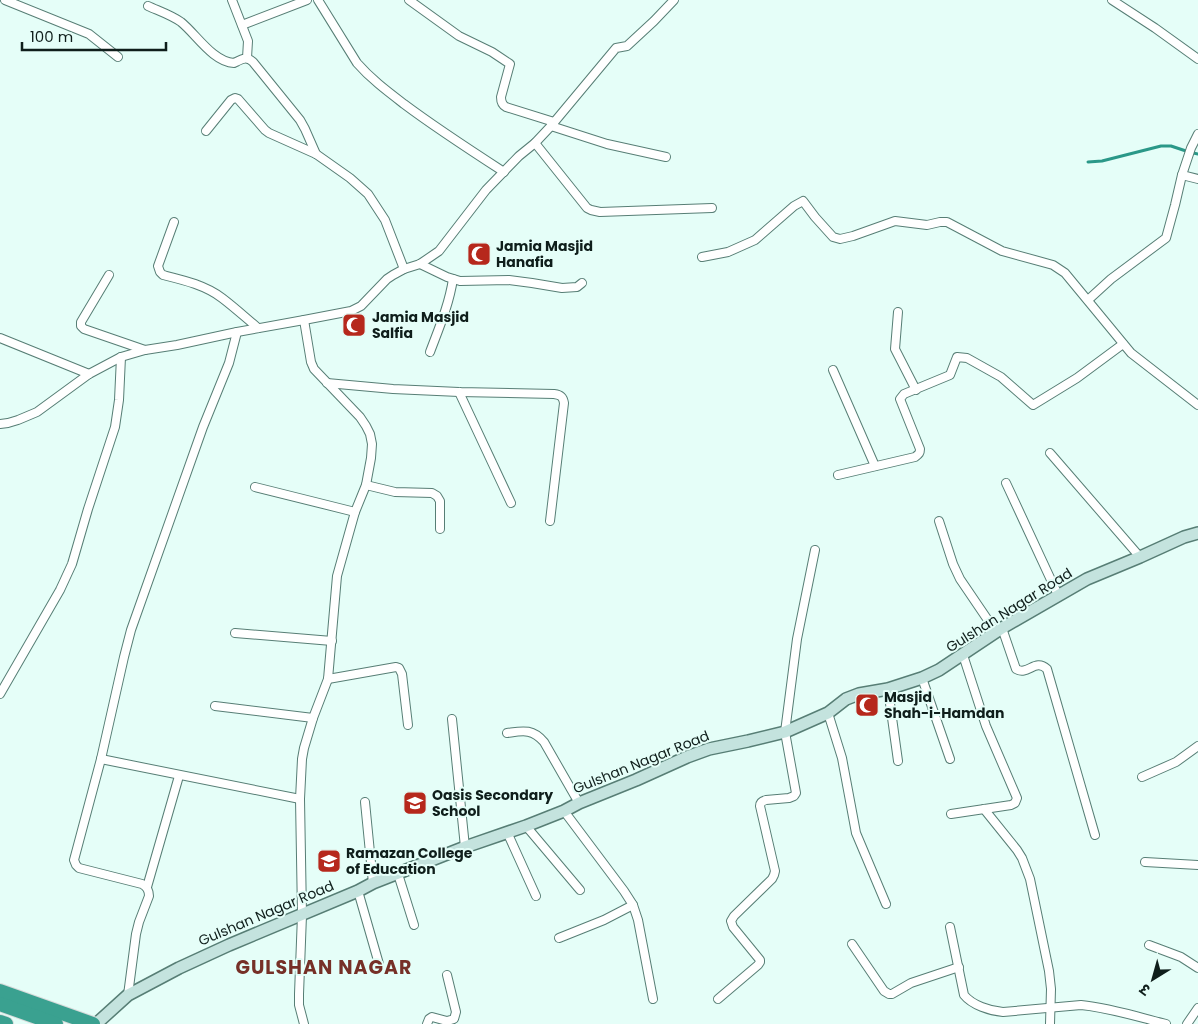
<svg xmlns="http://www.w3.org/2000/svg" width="1198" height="1024" viewBox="0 0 1198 1024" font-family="Poppins,'Noto Sans Devanagari',sans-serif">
<rect width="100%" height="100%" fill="#e5fef8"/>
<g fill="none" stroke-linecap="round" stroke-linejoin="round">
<polyline stroke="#2a9888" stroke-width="3" points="1088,162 1102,161 1161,146 1171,146 1189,152 1198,154"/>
<g stroke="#577e75" stroke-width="10">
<g id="street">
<polyline points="5,0 89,34 118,57"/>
<polyline points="232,0 248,41 247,58"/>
<path d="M318 0 357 63C371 79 387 91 404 104 436 128 470 150 504 172"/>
<path d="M409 0 459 36 492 52 510 64 501 97C501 102 502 105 506 107L554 122"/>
<polyline points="1112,0 1155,28 1198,59"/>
<path d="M148 6C159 11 171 15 181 22 196 34 213 62 234 63 242 59 246 56 253 62L300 120 305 129 316 154"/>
<polyline points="242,25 307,0"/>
<polyline points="551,126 607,144 666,157"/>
<polyline points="206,131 231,100 235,98 238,99 265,130 269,133 316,154 350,178 368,194 385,220 404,269"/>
<polyline points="535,143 587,208 591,210 600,212 712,208"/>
<polyline points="1182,175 1198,179"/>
<path d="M174 222 158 266 160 272 163 275C183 280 205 285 222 298 234 307 246 318 258 328"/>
<polyline points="702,257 728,252 755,240 794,206 803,201 815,217 833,237 840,239 853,236 895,221 927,225 940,222 947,222 1002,251 1053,265 1065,273 1131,353 1198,405"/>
<polyline points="420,264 447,277 460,281 509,280 532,283 562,288 577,287 582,283"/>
<polyline points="109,275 81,322 81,326 84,329 145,350"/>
<polyline points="1088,300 1111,279 1166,238 1175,205 1182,175 1191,148 1198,134"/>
<polyline points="898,312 895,349 916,390"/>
<polyline points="304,320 311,362 314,369 360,417 366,426 370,434 372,444 371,458 366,485 355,512 337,576 328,679 313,718 304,748 302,759 300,799 302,915 299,994 299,1005 304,1024"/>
<polyline points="0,338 89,374"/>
<path d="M430 352C439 328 449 305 453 279"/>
<polyline points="833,370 875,466"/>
<path d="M327 383 393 389 459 392 554 394C561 395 563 397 564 403L550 521"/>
<polyline points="459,392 511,503"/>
<polyline points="0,424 8,423 18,420 37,412 89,374 121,357 145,350 177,345 237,332 304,320 351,311 361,306 387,279 393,275 404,269 420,264 439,251 486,190 519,156 535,143 551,126 616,48 627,46 654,21 674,0"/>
<polyline points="1050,453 1140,557"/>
<path d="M838 475 915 457C919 454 920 453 920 449L900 399 904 394 950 375 957 357 967 358 1001 377 1033 405 1077 378 1123 344"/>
<polyline points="1006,483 1058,595"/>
<polyline points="366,485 395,492 432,493 437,496 440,501 440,529"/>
<polyline points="255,487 355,512"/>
<polyline points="939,521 953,564 960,579 996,632"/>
<path d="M1002 628 1016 669C1028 676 1035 658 1047 669L1095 835"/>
<polyline points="235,633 332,641"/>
<polyline points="922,678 950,759"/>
<polyline points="328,679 396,667 399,668 402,674 408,725"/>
<polyline points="888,689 898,761"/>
<polyline points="0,694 60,590 72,564 88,509 115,427 119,400 121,357"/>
<polyline points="215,706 313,718"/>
<polyline points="828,713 842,758 856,833 886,904"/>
<polyline points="452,719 465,847"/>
<path d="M507 733C522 731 532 728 544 742L579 803"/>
<polyline points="101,759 300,799"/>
<polyline points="1142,777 1176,762 1198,746"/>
<polyline points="365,802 373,883"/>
<polyline points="984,809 1017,850 1022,858 1030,879 1049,971 1051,989 1050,1024"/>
<polyline points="564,811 624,891 633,905 638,920 653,999"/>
<polyline points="951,814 1011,805 1015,803 1017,798 986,726 963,655"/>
<polyline points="526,826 580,890"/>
<polyline points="507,832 536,896"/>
<polyline points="1145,862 1198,865"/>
<polyline points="398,874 414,925"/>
<polyline points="147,887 179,776"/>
<polyline points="358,891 379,964"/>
<path d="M950 927 964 995C972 1005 990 1011 1003 1012L1081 1005C1111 1008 1138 1017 1166 1024"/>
<polyline points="559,938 604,920 633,905"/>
<polyline points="852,944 884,991 889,994 892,994 911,983 959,967"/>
<polyline points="1149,945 1181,957 1198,968"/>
<path d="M128 995 136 934 139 922 149 896C149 890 147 887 142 884L79 868 76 865 74 860 101 759 124 657 131 630 203 427 229 363 237 332"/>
<path d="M718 999 758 965 760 962V960L733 927 731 921 734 916 772 879 774 875 775 871 760 806C760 803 762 801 766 800L789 798 794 796 796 793 785 732 797 639 815 550"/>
<polyline points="427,1024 429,1019 432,1017 447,1021 454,1019 456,1012 447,975"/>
<polyline points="1187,1024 1198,1008"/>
</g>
</g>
<g stroke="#577e75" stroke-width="14">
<polyline id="secondary" points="96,1024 128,995 179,968 229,945 358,891 373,883 465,847 526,826 564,811 579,803 636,780 687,757 709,749 748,741 785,732 828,713 846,699 859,694 888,689 922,678 939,670 1002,628 1087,579 1140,557 1184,537 1198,533"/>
</g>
<g stroke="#d9dbdb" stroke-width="16">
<g id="highway">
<polyline points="0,991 93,1024"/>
<polyline points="0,1004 56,1024"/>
<polyline points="0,1022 6,1024"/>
</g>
</g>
<use href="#street" stroke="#fff" stroke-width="8"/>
<use href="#secondary" stroke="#c4e3de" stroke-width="11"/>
<use href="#highway" stroke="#3aa190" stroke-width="14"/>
</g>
<defs>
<g id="mosque-square" transform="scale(1.25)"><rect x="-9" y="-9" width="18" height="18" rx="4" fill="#b6281c" stroke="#e5fef8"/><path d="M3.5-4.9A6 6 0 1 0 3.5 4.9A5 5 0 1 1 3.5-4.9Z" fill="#fff"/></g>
<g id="school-square" transform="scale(1.25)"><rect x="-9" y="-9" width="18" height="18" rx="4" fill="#b6281c" stroke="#e5fef8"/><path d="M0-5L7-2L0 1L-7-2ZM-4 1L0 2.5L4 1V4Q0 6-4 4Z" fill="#fff"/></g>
<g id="university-square" transform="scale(1.25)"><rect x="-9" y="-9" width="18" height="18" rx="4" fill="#b6281c" stroke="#e5fef8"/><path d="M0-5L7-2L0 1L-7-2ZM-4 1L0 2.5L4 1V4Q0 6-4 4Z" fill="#fff"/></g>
</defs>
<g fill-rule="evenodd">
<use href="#mosque-square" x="479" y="254"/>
<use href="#mosque-square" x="354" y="325"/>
<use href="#mosque-square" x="867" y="705"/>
<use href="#school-square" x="415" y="803"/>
<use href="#university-square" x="329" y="861"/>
</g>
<g text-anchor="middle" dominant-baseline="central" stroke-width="4" stroke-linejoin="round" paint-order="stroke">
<g font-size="14" font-weight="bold" fill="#0f1e1b" stroke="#e5fef8" text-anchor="start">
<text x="496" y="246">Jamia Masjid<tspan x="496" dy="16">Hanafia</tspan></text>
<text x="372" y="317">Jamia Masjid<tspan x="372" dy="16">Salfia</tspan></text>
<text x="884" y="697">Masjid<tspan x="884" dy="16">Shah-i-Hamdan</tspan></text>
<text x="432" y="795">Oasis Secondary<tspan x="432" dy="16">School</tspan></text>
<text x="346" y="853">Ramazan College<tspan x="346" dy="16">of Education</tspan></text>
</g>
<g font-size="14" fill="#0f1e1b" stroke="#e5fef8">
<text transform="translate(1009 610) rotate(-32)">Gulshan Nagar Road</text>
<text transform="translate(641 762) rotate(-22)">Gulshan Nagar Road</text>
<text transform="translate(266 913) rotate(-23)">Gulshan Nagar Road</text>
</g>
<g font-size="19" font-weight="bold" letter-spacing="1" fill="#763027" stroke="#e5fef8">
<text x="324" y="967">GULSHAN NAGAR</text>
</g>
</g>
<g transform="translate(1153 979) rotate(217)" stroke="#e5fef8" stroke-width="4" paint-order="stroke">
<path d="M0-4L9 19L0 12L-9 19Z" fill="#0f1e1b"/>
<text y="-8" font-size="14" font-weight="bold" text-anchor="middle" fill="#0f1e1b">उ</text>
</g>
<path d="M22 42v8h144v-8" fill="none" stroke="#0f1e1b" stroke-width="2.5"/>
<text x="30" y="42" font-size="15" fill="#0f1e1b" stroke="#e5fef8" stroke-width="4" paint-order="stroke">100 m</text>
</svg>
